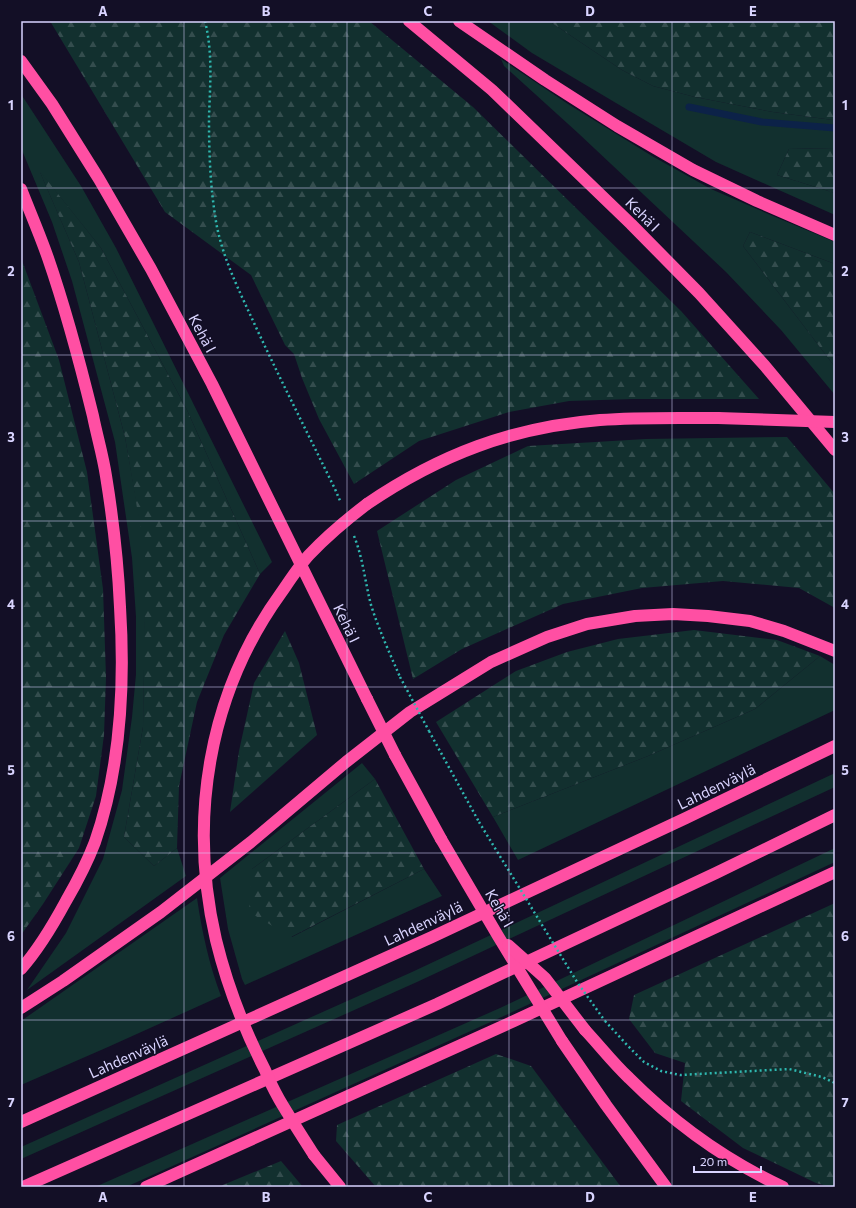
<svg xmlns="http://www.w3.org/2000/svg" width="856" height="1208" viewBox="0 0 856 1208" font-family="Commissioner,sans-serif">
<defs>
<pattern id="forest-firs" width="22" height="20" patternUnits="userSpaceOnUse"><rect width="22" height="20" fill="#12302f"/><path d="M5 1l3.5 6h-7zM16 11l3.5 6h-7z" fill="#344d4e"/></pattern>
</defs>
<rect width="100%" height="100%" fill="#130f26"/>
<g fill="#12302f">
<polygon points="488,21 549,21 622,70 653,86 695,97 773,112 833,120 835,119 835,148 789,149 777,175 835,193 835,215 716,162 616,103 532,53"/>
<polygon points="501,59 568,104 652,156 711,189 773,216 835,242 835,264 750,232 743,246 835,367 835,395 781,330 726,272 578,133 504,66"/>
<polygon points="21,94 81,186 116,248 272,562 260,574 187,410 101,248 40,172 79,262 125,437 146,555 143,727 124,837 154,866 177,848 186,876 27,990 66,933 103,859 122,790 132,717 136,674 136,617 132,558 115,442 72,281 52,222 21,148"/>
<polygon points="820,656 835,665 835,710 518,860 493,817 648,756 755,709"/>
<polygon points="362,763 375,779 252,869 292,937 424,869 442,896 245,985 242,979 228,929 220,878"/>
<polygon points="835,773 835,787 417,982 21,1159 21,1147 412,972"/>
<polygon points="835,848 835,862 506,1015 126,1187 95,1187 500,1008"/>
<path d="M197 898C202 932 209 964 221 996L108 1047 21 1085V1021Z"/>
</g>
<g fill="url(#forest-firs)">
<polygon points="50,21 369,21 473,107 681,311 759,399 633,399 569,401 509,412 419,441 354,484 319,419 302,378 294,354 285,345 251,275 165,212"/>
<polygon points="549,21 835,21 835,119 833,120 773,112 695,97 653,86 622,70"/>
<polygon points="835,148 835,193 777,175 789,149"/>
<polygon points="39,170 101,248 187,410 260,574 224,635 197,702 179,786 177,848 154,866 124,837 143,727 145,555 125,437 79,262"/>
<polygon points="750,232 835,264 835,367 743,246"/>
<polygon points="21,258 59,360 87,472 103,589 106,677 104,735 96,796 79,848 43,904 21,935"/>
<polygon points="787,437 835,494 835,608 799,588 723,581 642,588 563,604 462,649 413,679 377,531 456,480 528,446 646,439"/>
<polygon points="694,630 777,640 820,656 755,709 648,756 493,817 436,722 516,671 567,652 618,639"/>
<polygon points="285,631 299,663 317,735 230,812 239,751 254,683"/>
<polygon points="375,779 424,869 291,937 249,912 252,869"/>
<polygon points="835,903 835,1187 831,1187 816,1183 743,1148 681,1101 685,1063 655,1053 629,1019 634,995"/>
<polygon points="496,1054 531,1066 621,1187 376,1187 336,1141 337,1125"/>
<polygon points="281,1161 303,1187 218,1187"/>
</g>
<g fill="none" stroke-linecap="round" stroke-linejoin="round">
<polyline stroke="#0c2248" stroke-width="7" points="689,107 762,122 835,128"/>
<g stroke="#2fb8b0" stroke-width="2.5" stroke-dasharray="2 3" stroke-linecap="butt">
<path d="M205 21C213 54 210 84 209 118 209 150 210 183 215 215 220 253 238 288 254 323 280 379 308 434 335 489L341 503"/>
<path d="M354 536C363 558 365 582 371 605 379 630 390 654 400 677"/>
<polyline points="429,731 479,822"/>
<polyline points="605,1021 628,1046 644,1062 661,1071 680,1075 789,1069 822,1077 835,1083"/>
</g>
<g stroke="#ff4fa3" stroke-width="12">
<polyline points="409,21 492,90 631,224 699,293 765,366 835,450"/>
<polyline points="459,21 545,80 617,126 693,170 757,201 835,235"/>
<polyline points="21,61 52,104 99,179 151,269 212,384 367,699"/>
<path d="M21 189C30 212 40 235 48 258 66 310 80 363 93 416 97 436 103 456 106 476 113 519 118 563 120 607 125 685 121 767 95 842 87 863 77 882 66 901 53 925 39 949 21 969"/>
<path d="M367 504C439 455 512 427 600 420 639 417 678 418 718 418"/>
<polyline points="395,755 441,839"/>
<polyline points="21,1008 63,981 161,912 251,842 346,762 410,712 491,662 547,637 587,624 635,616 673,614 708,616 750,621 784,631 835,651"/>
<path d="M585 1030C600 1046 613 1063 629 1078 674 1123 725 1160 783 1187"/>
<polyline points="562,1041 606,1105 666,1187"/>
<polyline points="21,1122 432,937 686,818 835,746"/>
<polyline points="314,1155 340,1187"/>
<polyline points="23,1187 437,1004 716,873 835,815"/>
<polyline points="146,1187 514,1021 835,872"/>
</g>
<g stroke="#2fb8b0" stroke-width="2.5" stroke-dasharray="2 3" stroke-linecap="butt">
<polyline points="400,677 429,731"/>
<polyline points="479,822 577,982 605,1021"/>
</g>
<g stroke="#ff4fa3" stroke-width="12">
<polyline points="718,418 835,422"/>
<polyline points="367,699 395,755"/>
<polyline points="441,839 498,936 562,1041"/>
<polyline points="508,945 545,978 585,1030"/>
<path d="M314 1155C302 1136 290 1118 279 1099 274 1090 269 1080 265 1070 244 1029 227 985 216 940 188 820 208 694 281 593 290 580 299 566 309 555 327 536 346 520 367 504"/>
</g>
</g>
<path fill="none" stroke="#d9d4ff" stroke-width="1" stroke-opacity="0.55" d="M184 21V1187M347 21V1187M509 21V1187M672 21V1187M21 188H835M21 355H835M21 521H835M21 687H835M21 853H835M21 1020H835"/>
<g text-anchor="middle" dominant-baseline="central" stroke-width="3" stroke-linejoin="round" paint-order="stroke">
<g font-size="15" fill="#d9d4ff" stroke="#130f26">
<text transform="translate(643 214) rotate(45)">Kehä I</text>
<text transform="translate(203 333) rotate(62)">Kehä I</text>
<text transform="translate(347 623) rotate(64)">Kehä I</text>
<text transform="translate(716 786) rotate(-26)">Lahdenväylä</text>
<text transform="translate(500 908) rotate(60)">Kehä I</text>
<text transform="translate(423 923) rotate(-25)">Lahdenväylä</text>
<text transform="translate(128 1056) rotate(-24)">Lahdenväylä</text>
</g>
</g>
<rect width="856" height="1208" fill="none" stroke="#130f26" stroke-width="44"/>
<path d="M694 1166v6h67v-6" fill="none" stroke="#d9d4ff" stroke-width="2"/>
<text x="700" y="1166" font-size="12" fill="#d9d4ff" stroke="#130f26" stroke-width="3" paint-order="stroke">20 m</text>
<rect x="22" y="22" width="812" height="1164" fill="none" stroke="#d9d4ff" stroke-width="1.5"/>
<g font-size="13" text-anchor="middle" font-weight="bold" fill="#d9d4ff">
<text x="103" y="16">A</text>
<text x="266" y="16">B</text>
<text x="428" y="16">C</text>
<text x="590" y="16">D</text>
<text x="753" y="16">E</text>
<text x="11" y="110">1</text>
<text x="845" y="110">1</text>
<text x="11" y="276">2</text>
<text x="845" y="276">2</text>
<text x="11" y="442">3</text>
<text x="845" y="442">3</text>
<text x="11" y="609">4</text>
<text x="845" y="609">4</text>
<text x="11" y="775">5</text>
<text x="845" y="775">5</text>
<text x="11" y="941">6</text>
<text x="845" y="941">6</text>
<text x="11" y="1107">7</text>
<text x="845" y="1107">7</text>
<text x="103" y="1202">A</text>
<text x="266" y="1202">B</text>
<text x="428" y="1202">C</text>
<text x="590" y="1202">D</text>
<text x="753" y="1202">E</text>
</g>
</svg>
